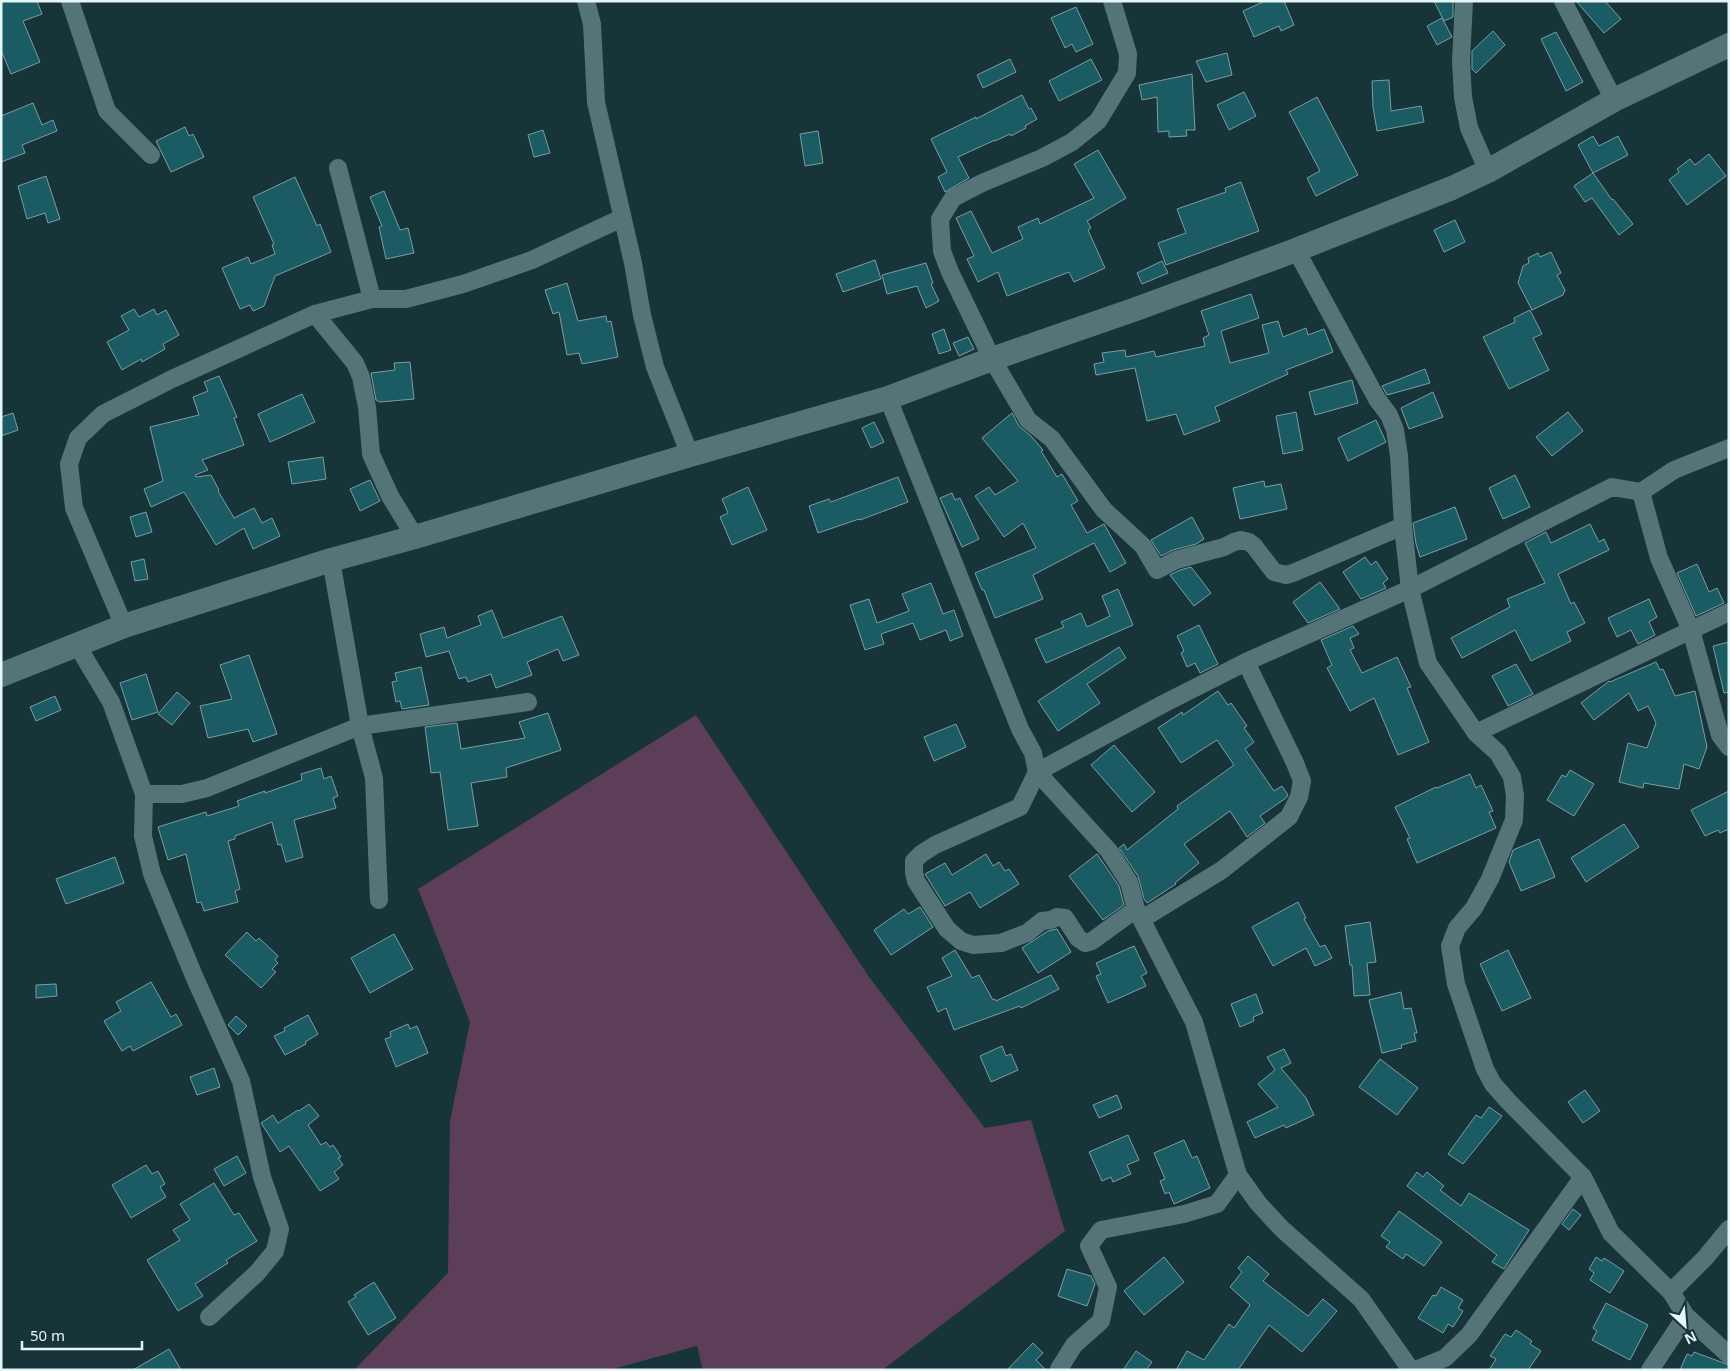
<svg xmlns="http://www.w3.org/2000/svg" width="1730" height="1371" viewBox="0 0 1730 1371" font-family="'Noto Sans',sans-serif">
<rect width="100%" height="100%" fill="#173539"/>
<polygon fill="#5c3e59" points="696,715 869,977 985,1128 1031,1120 1065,1231 885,1368 885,1370 703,1370 697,1346 609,1370 354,1370 448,1273 450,1121 470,1022 418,889"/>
<g fill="#1b5b63" stroke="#7d9da2">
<polygon points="1,1 37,1 42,14 23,21 40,62 11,74 1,50"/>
<polygon points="1265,1 1284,1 1294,25 1281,31 1279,26 1254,37 1243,11"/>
<polygon points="1434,1 1453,1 1453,17 1444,21"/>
<polygon points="1576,1 1605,1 1621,19 1604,33"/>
<polygon points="1076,7 1093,44 1076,52 1072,44 1065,48 1051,18"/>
<polygon points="1442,18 1452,37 1437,45 1427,26"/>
<polygon points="1493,31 1505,45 1476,73 1472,69 1472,51"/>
<polygon points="1556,32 1583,82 1566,91 1541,39"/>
<polygon points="1227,53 1232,75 1206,82 1196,61"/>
<polygon points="1010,59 1016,72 983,88 977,75"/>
<polygon points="1091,59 1102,80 1059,101 1049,81"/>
<polygon points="1192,74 1195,130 1186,130 1187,136 1169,137 1169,131 1158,132 1157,97 1142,100 1139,85"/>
<polygon points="1389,80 1391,111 1421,106 1424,122 1377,131 1373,107 1372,81"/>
<polygon points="1244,92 1256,116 1229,130 1217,105"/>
<polygon points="1022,95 1029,109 1031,108 1037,119 1025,126 1026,128 1011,136 1010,134 995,141 995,140 958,157 969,178 945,192 938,177 947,172 931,139 976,117 976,119"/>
<polygon points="1317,97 1358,175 1316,196 1307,178 1320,171 1289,112"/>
<polygon points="33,103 42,125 53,120 57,131 22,145 25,153 1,162 1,116"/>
<polygon points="185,127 189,136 193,134 204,157 171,172 156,141"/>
<polygon points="543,130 550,153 534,157 528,135"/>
<polygon points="818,131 823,163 805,166 800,134"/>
<polygon points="1593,136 1599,146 1618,136 1628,155 1593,173 1578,145"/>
<polygon points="1098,150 1126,198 1087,221 1091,228 1088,230 1105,268 1074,282 1069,272 1007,296 998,272 978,282 967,259 974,256 956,218 971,211 992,253 1023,239 1018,227 1038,218 1040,224 1094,198 1074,164"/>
<polygon points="1709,154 1726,176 1687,205 1669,180 1679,172 1677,169 1690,159 1695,165"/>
<polygon points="1593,173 1612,200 1613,199 1633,224 1619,235 1592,198 1585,202 1574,186"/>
<polygon points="46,176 60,219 48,223 45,213 27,219 18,186"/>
<polygon points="295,177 317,226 320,224 331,252 275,276 264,306 253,311 250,305 240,309 222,268 248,257 251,264 275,254 272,245 274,244 253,197"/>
<polygon points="1241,182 1259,231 1166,265 1158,243 1186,233 1177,209 1226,192 1225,188"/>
<polygon points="384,191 400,230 408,228 414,253 386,259 379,227 382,226 370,197"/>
<polygon points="1455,220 1465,242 1444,252 1434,230"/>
<polygon points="1551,252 1561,273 1557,275 1565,290 1563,295 1532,310 1518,283 1523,266 1529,263 1528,258 1538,253 1540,257"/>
<polygon points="875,260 881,279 843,292 836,274"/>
<polygon points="1162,261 1168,273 1142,284 1137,273"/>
<polygon points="926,263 933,283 931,284 939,301 926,308 917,286 887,294 882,275"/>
<polygon points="567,283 578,321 606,316 607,322 611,321 618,357 582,364 579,353 567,355 559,312 553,314 545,290"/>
<polygon points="1251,294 1259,318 1221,331 1230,363 1269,353 1262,325 1278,321 1283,337 1306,328 1308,335 1324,329 1333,352 1286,370 1288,374 1215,407 1220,421 1184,435 1176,414 1147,421 1135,368 1096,375 1094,364 1104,362 1102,353 1125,350 1126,357 1154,351 1156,357 1205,346 1203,338 1209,335 1201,311"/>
<polygon points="134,309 139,317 154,309 157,315 166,310 179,335 163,344 165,349 142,362 141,359 122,370 107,342 129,330 121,316"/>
<polygon points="1530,310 1542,334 1533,338 1549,370 1509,389 1483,337 1515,322 1514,318"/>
<polygon points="944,329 951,350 939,354 932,334"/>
<polygon points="968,337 974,349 959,356 953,343"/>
<polygon points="410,362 414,399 380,402 376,400 371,373 395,370 394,363"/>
<polygon points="1425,369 1430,383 1387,395 1382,386"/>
<polygon points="219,376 237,417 234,418 244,445 202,460 208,470 195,475 196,477 211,475 219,490 218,491 234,518 254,508 262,523 272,518 280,536 253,549 244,528 216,545 184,492 151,507 144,489 163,481 150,427 199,415 193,397 208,391 204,382"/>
<polygon points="1352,380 1358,403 1315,415 1309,392"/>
<polygon points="1433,392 1443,417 1409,429 1401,408"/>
<polygon points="302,394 315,422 270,442 258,414"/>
<polygon points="1296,412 1303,450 1283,454 1276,416"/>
<polygon points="1568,412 1583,431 1552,456 1536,437"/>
<polygon points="13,413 18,430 1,436 1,417"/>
<polygon points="1012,413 1019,426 1031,436 1043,450 1041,451 1057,477 1062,474 1078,501 1071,505 1087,533 1104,524 1126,563 1110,572 1094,543 1033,575 1043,599 995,618 984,590 982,590 975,573 1036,548 1023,523 1004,537 975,496 989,487 995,495 1018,481 982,438"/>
<polygon points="1376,420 1386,442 1348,461 1338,438"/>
<polygon points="874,422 884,442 871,448 862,428"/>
<polygon points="323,457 326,479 292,484 288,462"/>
<polygon points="1515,475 1530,507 1503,519 1489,488"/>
<polygon points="898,477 908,502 860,520 859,519 818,533 809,506 829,499 831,502"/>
<polygon points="370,480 380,501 360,511 350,489"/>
<polygon points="1264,481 1265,487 1281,484 1287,509 1240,519 1233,488"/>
<polygon points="748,487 767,530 732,545 720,517 728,513 722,499"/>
<polygon points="952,493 955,500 960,498 979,539 962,547 940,498"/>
<polygon points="1455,507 1467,539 1420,557 1416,544 1413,523"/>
<polygon points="146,512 152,532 136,537 130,517"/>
<polygon points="1192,517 1204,539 1196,544 1173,550 1161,556 1151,540"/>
<polygon points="1590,524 1599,542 1604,539 1609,550 1558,574 1571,604 1574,602 1585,623 1567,632 1571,641 1531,661 1515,630 1462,658 1451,638 1510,607 1507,599 1545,583 1525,543 1546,532 1551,543"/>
<polygon points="1365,557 1371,565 1376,561 1388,579 1383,583 1386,588 1361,599 1343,572"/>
<polygon points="144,559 148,579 135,581 131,562"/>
<polygon points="1697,564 1709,592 1717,588 1724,603 1696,616 1677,573"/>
<polygon points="1191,567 1211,593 1194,606 1170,575 1180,570"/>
<polygon points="1320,582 1340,609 1308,623 1293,602"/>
<polygon points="931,583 943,614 954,610 963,636 950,641 946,630 920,640 913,623 881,634 884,644 865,650 850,605 869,599 877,623 909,611 902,594"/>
<polygon points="1118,589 1133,625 1046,663 1035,639 1064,627 1061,622 1081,613 1087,627 1110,616 1102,596"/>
<polygon points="1649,599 1657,617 1649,622 1655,635 1638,644 1631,630 1617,637 1608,618"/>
<polygon points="492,610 503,638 562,616 579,655 563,661 558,649 527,662 532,675 496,688 491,674 468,682 466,677 459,679 449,651 426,657 420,634 444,627 447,638 481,625 478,616"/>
<polygon points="1199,625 1218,664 1200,673 1195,663 1187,667 1181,653 1184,651 1177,636"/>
<polygon points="1353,626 1359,634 1350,638 1354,648 1350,650 1362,673 1397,657 1411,687 1407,688 1429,742 1398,755 1374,698 1350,711 1327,668 1332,665 1321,640"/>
<polygon points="1729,642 1729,692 1724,693 1713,646"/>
<polygon points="1119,647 1126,658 1087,684 1100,703 1058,731 1038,701"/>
<polygon points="249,655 277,734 253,742 248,729 208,738 200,706 232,699 220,665"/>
<polygon points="1656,662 1660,670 1663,669 1675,696 1695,691 1707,747 1699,769 1684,764 1679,789 1644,783 1643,788 1619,782 1628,743 1647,748 1656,723 1648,706 1638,711 1629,693 1594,720 1581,703 1609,681 1610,682"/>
<polygon points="1516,664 1533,694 1508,706 1492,676"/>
<polygon points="421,667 429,705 402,709 400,701 396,702 392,682 397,681 395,673"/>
<polygon points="146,674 158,712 132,720 120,683"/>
<polygon points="1218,691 1228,705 1231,703 1247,726 1244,728 1254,742 1245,749 1274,791 1282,786 1288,795 1286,798 1260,816 1265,823 1247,837 1230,811 1184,844 1199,863 1175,883 1176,884 1147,903 1144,899 1138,876 1119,848 1124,844 1127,850 1178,809 1177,806 1234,765 1217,740 1181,763 1158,728 1182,712 1183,715"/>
<polygon points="177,692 190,703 172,725 158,714"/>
<polygon points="55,696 61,710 36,721 30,707"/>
<polygon points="548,713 561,750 506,768 507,777 471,783 478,826 448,830 440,772 431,773 425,727 457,723 461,749 525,738 519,722"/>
<polygon points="956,724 966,747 934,761 924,737"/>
<polygon points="1114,745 1155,792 1132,812 1091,765"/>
<polygon points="321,768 324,779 331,776 338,796 333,798 336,808 294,820 303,857 286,862 281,844 278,845 272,822 235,836 235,839 228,841 240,889 235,891 238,902 204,911 201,902 197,903 186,854 168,860 158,827 206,812 207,816 239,806 237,801 265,791 265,793 302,780 301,774"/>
<polygon points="1570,770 1594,784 1574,816 1547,800 1562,775 1566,777"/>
<polygon points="1470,774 1476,788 1481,785 1493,811 1489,812 1496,828 1417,863 1407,839 1410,838 1395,807 1436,787 1437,788"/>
<polygon points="1729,791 1729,829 1720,833 1718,830 1705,836 1691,810"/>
<polygon points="1624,824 1639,847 1586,882 1571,858"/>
<polygon points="1539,839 1555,877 1521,891 1509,862 1513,850"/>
<polygon points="986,854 993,866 999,862 1005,871 1009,869 1019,884 980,908 970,892 945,906 925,874 945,863 952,875"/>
<polygon points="1097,854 1119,886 1124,905 1103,920 1069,876"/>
<polygon points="115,857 124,883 66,904 56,879"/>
<polygon points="1298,902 1306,918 1304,919 1320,947 1325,945 1332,958 1315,966 1306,948 1273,966 1252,927"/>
<polygon points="920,907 933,927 891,955 874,930 904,909 908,914"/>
<polygon points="1370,922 1376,962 1367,963 1370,995 1354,996 1352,965 1350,965 1345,926"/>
<polygon points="1057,929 1071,952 1038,973 1022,948 1048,931"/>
<polygon points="247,932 256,941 259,938 278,956 275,960 278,963 272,969 276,972 261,988 225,955"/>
<polygon points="394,934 413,969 370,993 351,958"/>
<polygon points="1134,946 1147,973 1141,976 1146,986 1108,1003 1096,976 1101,974 1096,963"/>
<polygon points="955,950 972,978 979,975 993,1000 995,999 996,1001 1051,975 1059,989 1021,1008 1020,1006 954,1030 946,1008 938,1012 927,987 952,976 942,958"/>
<polygon points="1508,950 1531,998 1502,1011 1480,964"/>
<polygon points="151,982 171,1017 176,1014 182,1025 133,1051 130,1046 122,1051 104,1021 121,1011 116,1002"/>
<polygon points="56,984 57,996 36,998 36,985"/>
<polygon points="1401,992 1404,1009 1411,1008 1417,1033 1414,1033 1416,1041 1401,1045 1402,1048 1382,1053 1369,1000"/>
<polygon points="1256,994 1263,1013 1253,1017 1254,1021 1240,1027 1231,1004"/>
<polygon points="308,1015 318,1034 305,1042 306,1044 285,1055 274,1036 285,1031 284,1028"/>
<polygon points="236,1016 247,1026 238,1035 228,1025"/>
<polygon points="408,1024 410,1029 417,1026 428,1053 396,1067 385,1039 391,1037 390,1032"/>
<polygon points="1002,1046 1006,1056 1011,1054 1018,1070 991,1082 980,1056"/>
<polygon points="1284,1049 1291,1063 1281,1068 1306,1098 1314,1115 1286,1128 1284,1125 1255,1138 1247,1122 1278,1107 1258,1084 1275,1070 1267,1057"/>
<polygon points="1380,1059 1418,1088 1397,1115 1359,1087"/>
<polygon points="214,1068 220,1087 197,1095 190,1077"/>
<polygon points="1585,1090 1600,1111 1583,1123 1568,1102"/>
<polygon points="1117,1095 1122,1108 1099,1118 1093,1105"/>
<polygon points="309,1104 319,1116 308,1125 321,1145 326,1142 330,1147 333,1145 341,1157 338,1158 343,1165 334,1172 339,1179 320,1191 289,1146 280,1152 261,1123 273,1115 278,1123 298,1110 299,1111"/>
<polygon points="1489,1107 1502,1116 1463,1164 1448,1154 1476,1115 1481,1118"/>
<polygon points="1128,1135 1139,1160 1127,1165 1131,1174 1113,1182 1111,1177 1102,1181 1089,1152"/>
<polygon points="1184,1140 1192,1158 1197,1156 1210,1188 1174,1204 1169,1192 1165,1194 1160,1181 1165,1179 1154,1153"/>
<polygon points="237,1156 246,1173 224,1186 214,1169"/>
<polygon points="146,1165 152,1174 158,1171 165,1184 160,1187 166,1197 131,1218 112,1185"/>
<polygon points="1417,1172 1423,1177 1427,1172 1444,1186 1440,1190 1461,1206 1469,1193 1529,1230 1504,1269 1492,1262 1497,1255 1407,1186"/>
<polygon points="214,1183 234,1215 239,1213 257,1241 226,1260 228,1263 195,1284 203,1296 178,1311 147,1260 180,1240 173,1230 190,1220 180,1204"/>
<polygon points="1573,1209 1581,1215 1569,1230 1562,1224"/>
<polygon points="1399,1211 1442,1242 1424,1266 1406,1254 1403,1259 1386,1247 1390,1242 1381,1236"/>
<polygon points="1248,1256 1269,1274 1263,1281 1308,1316 1323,1299 1337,1311 1302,1352 1269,1325 1238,1370 1176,1370 1187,1351 1204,1360 1229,1324 1234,1328 1250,1305 1230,1287 1242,1272 1238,1268"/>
<polygon points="1164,1257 1184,1282 1144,1315 1124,1291"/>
<polygon points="1596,1257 1602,1261 1604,1258 1624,1271 1610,1293 1590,1280 1594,1273 1589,1269"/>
<polygon points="1067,1269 1091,1276 1095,1284 1087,1306 1058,1296"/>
<polygon points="374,1282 396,1318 368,1335 348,1302 356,1297 354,1295"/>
<polygon points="1441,1287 1463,1300 1458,1308 1463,1311 1453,1327 1448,1324 1443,1333 1418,1318 1433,1295 1436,1296"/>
<polygon points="1606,1303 1648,1325 1630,1360 1592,1340 1597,1331 1593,1328"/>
<polygon points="1516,1330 1532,1341 1530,1344 1541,1351 1528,1370 1489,1370 1496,1359 1490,1356 1505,1334 1511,1337"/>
<polygon points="1033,1343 1043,1353 1036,1360 1046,1370 1007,1370"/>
<polygon points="169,1349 181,1370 133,1370"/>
<polygon points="1136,1351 1152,1362 1146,1370 1123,1370"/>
<polygon points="1694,1352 1729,1365 1729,1370 1680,1370 1687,1354 1692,1356"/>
</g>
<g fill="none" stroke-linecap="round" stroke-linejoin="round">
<g stroke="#557478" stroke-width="18">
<polyline points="70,1 107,111 151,155"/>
<polyline points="586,1 592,24 596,102 633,263 642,315 655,367 690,455"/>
<polyline points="1112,1 1128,54 1127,73 1098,121 1072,142 1042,158 982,183 953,198 940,219 942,251 950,272 992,359 1028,420 1052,439 1104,510 1143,546 1157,570 1176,560 1224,547 1234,542 1241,540 1249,542 1254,546 1274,572 1286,575 1293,573 1403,526"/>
<polyline points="1464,1 1461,61 1463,97 1469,128 1488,171"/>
<polyline points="1563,1 1614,100"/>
<polyline points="338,168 372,299"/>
<polyline points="1296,250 1377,399 1389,415 1395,430 1399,456 1403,526 1410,589 1428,663 1476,733 1498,753 1512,777 1515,796 1514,820 1490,879 1474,908 1457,928 1450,946 1456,984 1485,1069 1493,1084 1508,1101 1583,1177 1611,1233 1671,1292 1686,1316 1729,1355"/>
<polyline points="315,314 355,363 361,377 367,407 371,454 390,496 415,537"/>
<polyline points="888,398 1020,729 1033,753 1037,772 1109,851 1129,882 1136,909 1194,1022 1238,1175 1258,1203 1282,1229 1361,1299 1411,1370"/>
<polyline points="1641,492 1674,470 1729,448"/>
<polyline points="331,560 360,726 374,778 379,900"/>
<polyline points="124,626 74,508 69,464 78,438 103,414 172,379 315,314 372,299 406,299 463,284 532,260 622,218"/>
<polyline points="77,645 111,702 144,794 143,836 152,874 194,976 241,1081 262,1177 280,1229 275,1251 257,1273 209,1317"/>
<polyline points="1476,733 1729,612"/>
<polyline points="144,794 182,794 207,788 360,726 528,702"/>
<polyline points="1136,909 1092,941 1085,943 1078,938 1065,918 1057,917 1051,920 1042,921 1027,933 1001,943 973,945 961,941 947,929 916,881 914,872 914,861 921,854 935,845 1020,807 1037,772 1163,704 1246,662 1410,589 1612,487 1641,492 1659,558 1691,630 1720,735 1729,747"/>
<polyline points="1142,919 1222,870 1289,817 1299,797 1302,781 1295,763 1246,662"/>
<polyline points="1671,1292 1705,1258 1729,1229"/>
<polyline points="1059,1369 1074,1345 1101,1321 1108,1287 1089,1246 1101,1230 1184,1214 1217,1204 1238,1175"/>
<polyline points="1415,1370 1445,1358 1469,1335 1583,1177"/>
<polyline points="1650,1370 1686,1316"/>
</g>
<polyline stroke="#557478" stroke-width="24" points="1,675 124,626 331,560 415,537 690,455 888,398 992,359 1136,309 1296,250 1452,188 1488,171 1614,100 1729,45"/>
</g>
<rect width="1730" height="1371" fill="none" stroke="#e5f6f8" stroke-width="5"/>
<g transform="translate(1685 1326) rotate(154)" stroke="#173539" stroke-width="4" paint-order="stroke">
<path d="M0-4L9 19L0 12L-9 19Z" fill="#e5f6f8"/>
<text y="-8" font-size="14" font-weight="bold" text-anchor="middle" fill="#e5f6f8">N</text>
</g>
<path d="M22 1341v8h120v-8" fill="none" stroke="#e5f6f8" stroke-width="2.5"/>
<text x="30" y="1341" font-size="15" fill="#e5f6f8" stroke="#173539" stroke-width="4" paint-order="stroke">50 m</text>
</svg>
